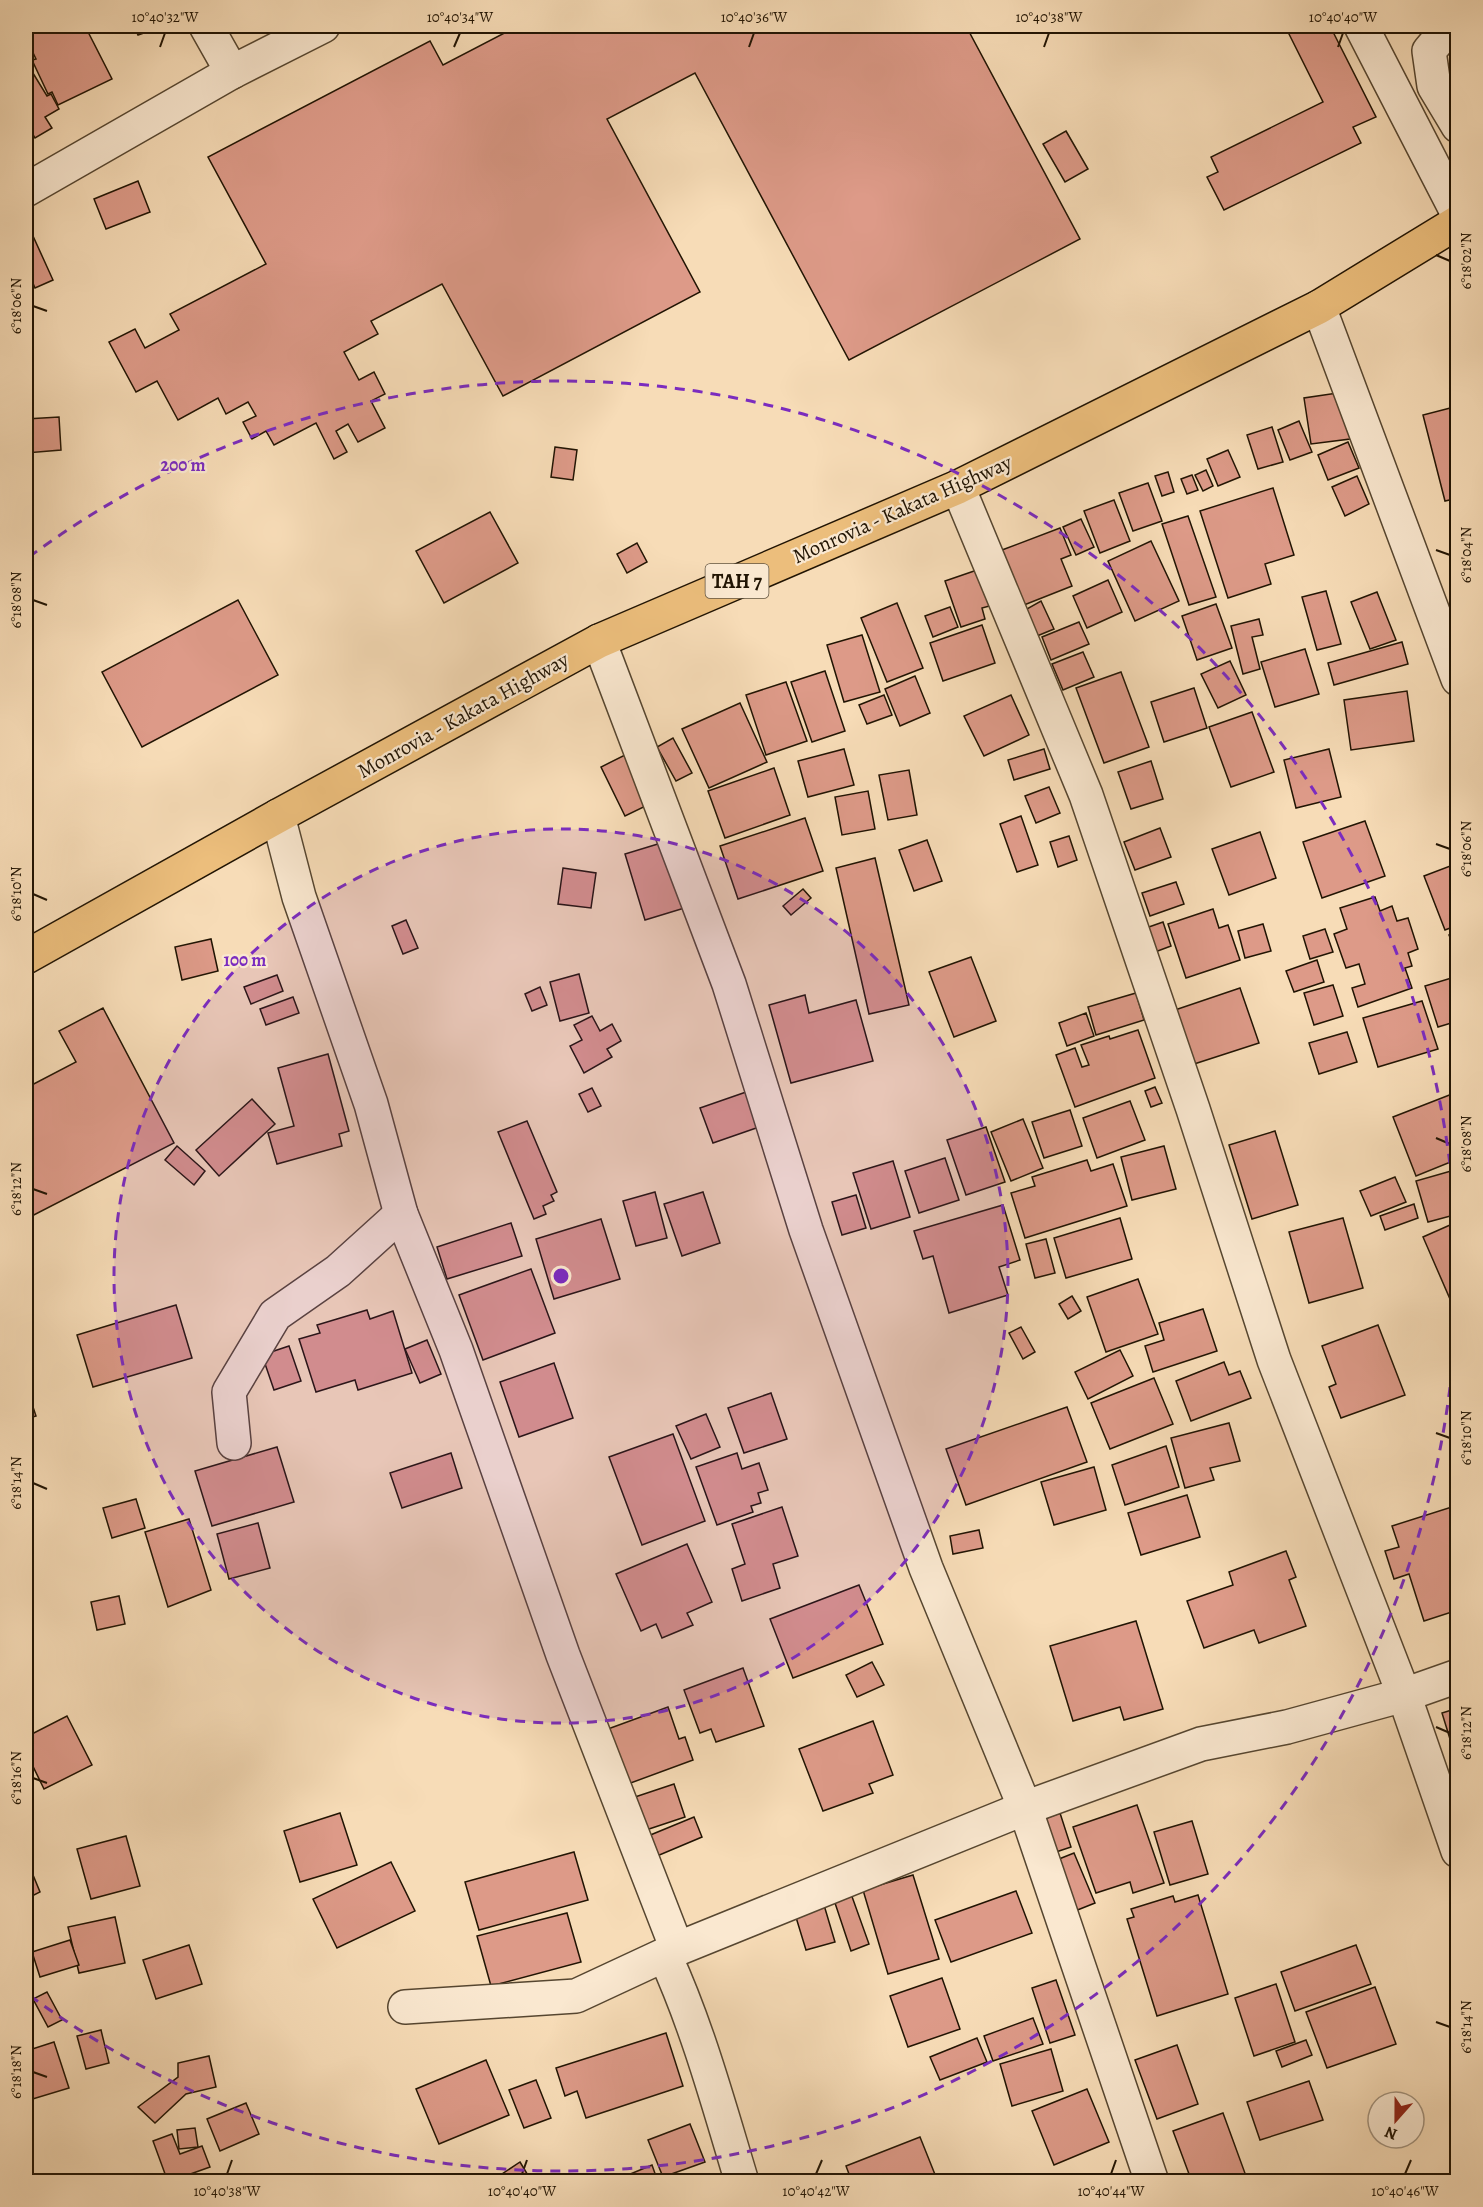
<svg xmlns="http://www.w3.org/2000/svg" width="1483" height="2207" viewBox="0 0 1483 2207" font-family="Alegreya,serif">
<rect width="100%" height="100%" fill="#f7dcb7"/>
<filter id="stains"><feTurbulence type="fractalNoise" baseFrequency=".00333" numOctaves="4"/><feColorMatrix values="0 0 0 0 .2 0 0 0 0 .09 0 0 0 0 .02 0 0 0 .5 -.17"/></filter>
<radialGradient id="worn" r=".72"><stop offset=".6" stop-color="#630" stop-opacity="0"/><stop offset="1" stop-color="#630" stop-opacity=".3"/></radialGradient>
<g fill="#dd9a88" stroke="#211403" stroke-width="1.5">
<polygon points="39,26 85,26 112,79 58,105 52,92 48,94 32,60 36,59 26,38 26,32"/>
<polygon points="134,26 164,26 138,35"/>
<polygon points="518,26 966,26 1080,239 849,360 695,73 607,119 700,292 503,396 442,284 371,321 378,334 344,352 359,380 374,372 385,394 371,401 385,428 358,442 348,424 336,431 347,452 334,459 316,423 274,445 266,431 252,439 243,422 256,416 248,402 226,414 218,398 178,420 157,381 136,392 109,342 135,329 145,348 179,330 170,314 266,264 208,157 430,41 443,65"/>
<polygon points="1285,26 1330,26 1376,117 1353,127 1361,143 1224,210 1207,177 1218,172 1211,157 1323,102"/>
<polygon points="28,65 47,96 51,94 59,109 45,117 52,128 35,138 26,122 26,66"/>
<polygon points="1066,131 1088,169 1065,182 1043,144"/>
<polygon points="138,181 150,212 106,229 94,199"/>
<polygon points="28,225 53,280 35,288 26,267 26,226"/>
<polygon points="26,274 33,287 26,291"/>
<polygon points="1344,392 1350,439 1311,444 1304,398"/>
<polygon points="1458,406 1458,498 1445,501 1423,415"/>
<polygon points="59,417 61,450 26,453 26,419"/>
<polygon points="1299,421 1312,452 1290,460 1278,430"/>
<polygon points="1272,427 1283,462 1258,469 1247,435"/>
<polygon points="1348,442 1359,468 1328,480 1318,455"/>
<polygon points="555,447 577,450 573,480 551,477"/>
<polygon points="1228,450 1240,477 1218,486 1207,459"/>
<polygon points="1206,470 1213,486 1203,491 1195,475"/>
<polygon points="1168,472 1174,492 1162,496 1155,476"/>
<polygon points="1192,475 1198,490 1187,494 1181,479"/>
<polygon points="1357,476 1369,504 1345,516 1332,487"/>
<polygon points="1148,483 1162,521 1133,531 1119,493"/>
<polygon points="1273,488 1294,555 1265,564 1271,584 1228,598 1200,511"/>
<polygon points="1114,500 1130,541 1100,553 1084,511"/>
<polygon points="490,512 518,563 444,603 416,551"/>
<polygon points="1188,516 1216,597 1189,605 1162,524"/>
<polygon points="1081,519 1094,547 1076,555 1063,527"/>
<polygon points="1060,528 1071,555 1061,559 1072,586 1024,605 1002,550"/>
<polygon points="1151,541 1179,601 1135,621 1108,561"/>
<polygon points="637,543 647,562 627,573 617,554"/>
<polygon points="980,569 993,605 982,608 985,619 961,627 945,581"/>
<polygon points="1108,580 1122,612 1087,628 1073,596"/>
<polygon points="1326,591 1341,644 1317,650 1302,597"/>
<polygon points="1377,592 1396,640 1370,649 1351,602"/>
<polygon points="238,600 278,675 142,747 102,672"/>
<polygon points="1041,601 1054,629 1037,636 1025,610"/>
<polygon points="897,603 923,668 887,682 861,618"/>
<polygon points="1216,604 1232,648 1197,660 1182,616"/>
<polygon points="950,607 958,627 933,637 925,616"/>
<polygon points="1259,619 1263,635 1252,637 1260,669 1243,674 1231,626"/>
<polygon points="1079,622 1089,644 1051,660 1042,637"/>
<polygon points="982,625 995,663 943,681 930,643"/>
<polygon points="862,635 880,692 844,702 827,645"/>
<polygon points="1402,642 1408,664 1334,685 1328,663"/>
<polygon points="1305,649 1319,694 1275,707 1261,662"/>
<polygon points="1083,652 1094,677 1063,690 1052,664"/>
<polygon points="1230,661 1246,695 1218,708 1201,674"/>
<polygon points="825,671 845,731 812,742 791,682"/>
<polygon points="1121,672 1149,747 1104,763 1076,688"/>
<polygon points="915,676 930,713 900,726 885,689"/>
<polygon points="786,682 807,741 766,755 746,695"/>
<polygon points="1194,688 1207,728 1164,742 1151,702"/>
<polygon points="1407,691 1414,741 1351,750 1344,700"/>
<polygon points="884,695 892,715 867,724 859,705"/>
<polygon points="1011,695 1029,735 984,756 964,716"/>
<polygon points="740,703 767,762 709,788 682,729"/>
<polygon points="1252,712 1274,772 1231,787 1209,727"/>
<polygon points="673,738 692,773 676,781 657,747"/>
<polygon points="844,749 854,785 808,797 798,761"/>
<polygon points="1044,749 1050,769 1014,780 1008,760"/>
<polygon points="1329,749 1341,797 1296,808 1284,760"/>
<polygon points="629,753 654,802 625,816 601,767"/>
<polygon points="1151,761 1163,799 1131,809 1118,772"/>
<polygon points="774,768 790,815 725,838 708,791"/>
<polygon points="909,770 917,815 888,820 879,775"/>
<polygon points="1049,787 1060,813 1036,823 1025,796"/>
<polygon points="868,791 875,829 842,835 835,797"/>
<polygon points="1021,816 1038,865 1017,872 1000,824"/>
<polygon points="805,818 823,871 738,899 720,846"/>
<polygon points="1365,821 1385,876 1322,898 1303,842"/>
<polygon points="1160,828 1171,857 1135,870 1124,842"/>
<polygon points="1260,832 1276,878 1229,895 1212,849"/>
<polygon points="1069,836 1077,860 1058,867 1050,842"/>
<polygon points="671,840 691,906 645,920 625,854"/>
<polygon points="927,840 942,881 914,891 899,850"/>
<polygon points="875,858 909,1005 869,1014 836,868"/>
<polygon points="1458,863 1458,925 1445,930 1424,876"/>
<polygon points="563,868 596,873 591,908 558,904"/>
<polygon points="1176,882 1184,904 1150,916 1142,893"/>
<polygon points="803,889 811,898 791,915 783,906"/>
<polygon points="1375,897 1380,911 1392,906 1397,921 1408,918 1418,949 1408,953 1412,966 1405,968 1412,988 1358,1007 1352,988 1365,984 1359,964 1346,968 1334,934 1347,929 1340,908"/>
<polygon points="1213,909 1219,928 1228,925 1240,960 1186,978 1168,924"/>
<polygon points="406,920 418,948 403,954 392,926"/>
<polygon points="1163,922 1171,946 1155,952 1146,928"/>
<polygon points="1263,924 1271,951 1245,958 1238,931"/>
<polygon points="1325,929 1333,952 1310,959 1303,936"/>
<polygon points="1458,932 1458,957 1449,935"/>
<polygon points="211,939 218,971 182,980 175,947"/>
<polygon points="971,957 996,1021 954,1037 929,972"/>
<polygon points="1317,960 1324,982 1294,992 1286,971"/>
<polygon points="579,974 589,1013 560,1021 550,982"/>
<polygon points="277,975 283,991 251,1004 244,987"/>
<polygon points="1458,976 1458,1021 1438,1027 1425,986"/>
<polygon points="1333,985 1343,1016 1314,1025 1304,993"/>
<polygon points="540,987 547,1005 532,1011 525,994"/>
<polygon points="1240,988 1259,1043 1191,1065 1172,1011"/>
<polygon points="1136,993 1144,1020 1096,1035 1088,1007"/>
<polygon points="805,995 809,1013 856,1000 873,1061 791,1083 769,1005"/>
<polygon points="293,997 299,1013 266,1025 260,1009"/>
<polygon points="1422,1001 1438,1049 1378,1067 1363,1018"/>
<polygon points="103,1008 174,1143 26,1219 26,1088 76,1062 59,1031"/>
<polygon points="1086,1013 1094,1036 1067,1046 1059,1023"/>
<polygon points="592,1016 600,1031 612,1024 621,1041 607,1049 612,1057 584,1073 570,1046 582,1040 574,1025"/>
<polygon points="1138,1030 1155,1078 1075,1107 1056,1055 1075,1048 1082,1067 1089,1065 1081,1045 1109,1036 1110,1039"/>
<polygon points="1347,1032 1357,1062 1319,1074 1309,1043"/>
<polygon points="328,1054 349,1131 339,1134 342,1146 277,1164 268,1133 294,1126 278,1068"/>
<polygon points="1155,1087 1162,1103 1151,1107 1145,1091"/>
<polygon points="592,1088 601,1106 588,1112 579,1094"/>
<polygon points="749,1091 762,1126 713,1143 700,1108"/>
<polygon points="1452,1094 1458,1108 1458,1159 1416,1176 1393,1117"/>
<polygon points="252,1099 275,1124 219,1176 196,1150"/>
<polygon points="1130,1101 1145,1140 1097,1158 1083,1118"/>
<polygon points="1070,1110 1082,1146 1044,1158 1032,1122"/>
<polygon points="1023,1119 1043,1168 1011,1181 991,1132"/>
<polygon points="527,1121 557,1192 551,1195 554,1201 543,1206 546,1214 534,1219 498,1132"/>
<polygon points="986,1127 1005,1182 966,1195 947,1140"/>
<polygon points="1275,1131 1298,1205 1252,1219 1229,1145"/>
<polygon points="177,1146 205,1171 194,1185 165,1160"/>
<polygon points="1164,1146 1176,1189 1132,1200 1121,1157"/>
<polygon points="945,1158 959,1200 919,1213 905,1171"/>
<polygon points="1087,1160 1091,1171 1113,1164 1127,1206 1025,1238 1011,1193 1035,1186 1032,1177"/>
<polygon points="893,1161 910,1217 871,1229 853,1173"/>
<polygon points="1458,1169 1458,1214 1428,1222 1416,1181"/>
<polygon points="1395,1177 1406,1202 1371,1216 1360,1191"/>
<polygon points="655,1192 667,1238 636,1246 623,1201"/>
<polygon points="703,1192 720,1243 682,1256 664,1204"/>
<polygon points="856,1195 866,1228 842,1235 832,1202"/>
<polygon points="1414,1204 1418,1218 1385,1230 1380,1216"/>
<polygon points="1003,1205 1020,1260 999,1267 1008,1295 949,1313 933,1256 923,1259 914,1231"/>
<polygon points="1120,1218 1132,1259 1066,1278 1054,1238"/>
<polygon points="1343,1218 1363,1288 1309,1303 1289,1232"/>
<polygon points="601,1219 620,1279 554,1299 536,1239"/>
<polygon points="511,1223 522,1256 447,1279 437,1247"/>
<polygon points="1450,1225 1458,1242 1458,1296 1450,1299 1423,1237"/>
<polygon points="1046,1239 1055,1273 1035,1278 1026,1244"/>
<polygon points="531,1269 555,1333 483,1360 459,1295"/>
<polygon points="1138,1279 1158,1334 1106,1352 1087,1297"/>
<polygon points="1072,1296 1081,1311 1068,1319 1059,1304"/>
<polygon points="176,1305 192,1358 93,1387 77,1335"/>
<polygon points="1203,1309 1217,1351 1153,1372 1145,1346 1164,1340 1159,1323"/>
<polygon points="367,1310 370,1319 393,1311 412,1373 358,1390 355,1380 316,1392 299,1339 320,1333 317,1325"/>
<polygon points="1378,1325 1405,1395 1341,1418 1329,1387 1336,1384 1322,1346"/>
<polygon points="1021,1327 1035,1352 1023,1359 1009,1333"/>
<polygon points="427,1340 441,1374 420,1383 405,1349"/>
<polygon points="289,1346 301,1381 274,1390 262,1355"/>
<polygon points="1120,1350 1133,1376 1088,1399 1075,1372"/>
<polygon points="1224,1362 1229,1375 1240,1371 1251,1398 1191,1421 1176,1381"/>
<polygon points="554,1363 573,1418 519,1437 500,1382"/>
<polygon points="1154,1378 1173,1424 1110,1449 1091,1403"/>
<polygon points="26,1386 36,1416 26,1419"/>
<polygon points="771,1393 787,1439 744,1453 728,1408"/>
<polygon points="1067,1407 1087,1462 966,1505 946,1449"/>
<polygon points="706,1414 720,1447 691,1459 676,1426"/>
<polygon points="1229,1423 1240,1461 1210,1468 1214,1480 1185,1488 1171,1438"/>
<polygon points="673,1434 705,1521 642,1545 609,1457"/>
<polygon points="1166,1446 1179,1487 1125,1505 1112,1465"/>
<polygon points="277,1447 294,1502 212,1526 195,1471"/>
<polygon points="451,1453 462,1488 402,1508 390,1473"/>
<polygon points="737,1453 742,1469 759,1463 768,1490 758,1493 761,1503 751,1506 753,1512 717,1525 696,1467"/>
<polygon points="1094,1467 1106,1510 1054,1525 1041,1482"/>
<polygon points="1187,1495 1200,1537 1141,1555 1128,1513"/>
<polygon points="136,1499 145,1528 112,1538 103,1508"/>
<polygon points="1458,1505 1458,1610 1424,1621 1409,1574 1394,1579 1385,1551 1399,1547 1392,1526"/>
<polygon points="782,1507 798,1556 773,1564 780,1588 742,1601 732,1569 745,1564 732,1524"/>
<polygon points="189,1519 211,1590 168,1607 145,1532"/>
<polygon points="258,1523 270,1568 229,1579 217,1534"/>
<polygon points="979,1530 983,1548 953,1554 950,1536"/>
<polygon points="687,1544 712,1602 687,1613 693,1625 662,1638 656,1624 641,1631 616,1574"/>
<polygon points="1286,1551 1296,1577 1289,1580 1306,1626 1259,1643 1254,1630 1204,1648 1187,1601 1233,1585 1229,1572"/>
<polygon points="859,1585 883,1644 793,1678 770,1619"/>
<polygon points="119,1596 125,1624 97,1630 91,1602"/>
<polygon points="1136,1621 1163,1709 1124,1720 1120,1707 1073,1721 1050,1646"/>
<polygon points="872,1662 884,1685 857,1697 846,1675"/>
<polygon points="743,1668 764,1726 716,1742 711,1729 700,1733 684,1690"/>
<polygon points="668,1707 679,1739 685,1737 693,1760 617,1788 597,1733"/>
<polygon points="1458,1708 1458,1751 1454,1752 1442,1713"/>
<polygon points="67,1716 92,1765 44,1789 26,1752 26,1737"/>
<polygon points="873,1721 893,1775 869,1784 873,1793 823,1811 799,1749"/>
<polygon points="674,1784 685,1817 640,1832 629,1799"/>
<polygon points="1137,1805 1164,1883 1133,1893 1130,1882 1096,1893 1073,1827"/>
<polygon points="340,1813 357,1865 300,1882 284,1831"/>
<polygon points="1060,1813 1071,1847 1050,1854 1039,1821"/>
<polygon points="694,1817 702,1837 657,1856 648,1836"/>
<polygon points="1192,1821 1208,1874 1170,1885 1154,1832"/>
<polygon points="126,1836 140,1886 91,1899 77,1849"/>
<polygon points="574,1852 588,1900 479,1930 465,1882"/>
<polygon points="1074,1853 1095,1903 1075,1911 1054,1861"/>
<polygon points="26,1858 40,1892 26,1899"/>
<polygon points="391,1862 415,1911 337,1948 313,1899"/>
<polygon points="913,1875 939,1959 888,1974 863,1890"/>
<polygon points="850,1891 869,1944 851,1951 833,1897"/>
<polygon points="1016,1891 1032,1933 951,1962 935,1920"/>
<polygon points="1198,1895 1228,1994 1157,2016 1127,1919 1134,1917 1131,1909 1173,1896 1175,1902"/>
<polygon points="824,1905 835,1942 806,1950 795,1914"/>
<polygon points="567,1913 581,1962 491,1986 477,1936"/>
<polygon points="115,1917 125,1963 79,1973 68,1927"/>
<polygon points="70,1940 79,1965 40,1977 32,1952"/>
<polygon points="189,1945 202,1984 156,1999 143,1960"/>
<polygon points="1356,1945 1371,1984 1295,2011 1281,1972"/>
<polygon points="942,1978 960,2029 908,2047 890,1996"/>
<polygon points="1056,1980 1075,2035 1050,2043 1032,1988"/>
<polygon points="1276,1984 1295,2042 1254,2056 1235,1998"/>
<polygon points="1375,1987 1396,2044 1327,2068 1306,2012"/>
<polygon points="47,1992 62,2020 48,2027 33,1999"/>
<polygon points="1033,2018 1043,2044 993,2061 984,2036"/>
<polygon points="101,2030 109,2063 86,2069 77,2036"/>
<polygon points="666,2033 683,2086 586,2118 577,2091 565,2096 556,2068"/>
<polygon points="977,2038 987,2062 940,2080 930,2057"/>
<polygon points="1306,2040 1312,2055 1282,2067 1276,2051"/>
<polygon points="54,2042 69,2088 26,2101 26,2051"/>
<polygon points="1177,2045 1198,2104 1157,2119 1135,2060"/>
<polygon points="1051,2049 1063,2091 1012,2106 1000,2064"/>
<polygon points="209,2056 216,2087 186,2094 155,2123 138,2107 178,2077 178,2063"/>
<polygon points="486,2060 509,2115 439,2144 416,2089"/>
<polygon points="536,2080 551,2118 524,2128 509,2090"/>
<polygon points="1309,2081 1323,2120 1260,2140 1247,2102"/>
<polygon points="1087,2089 1109,2142 1054,2165 1032,2111"/>
<polygon points="246,2103 259,2134 220,2151 207,2119"/>
<polygon points="1223,2113 1246,2176 1232,2182 1192,2182 1173,2131"/>
<polygon points="690,2124 705,2162 663,2177 648,2140"/>
<polygon points="195,2128 198,2147 179,2149 177,2130"/>
<polygon points="172,2134 180,2154 202,2146 210,2167 168,2182 153,2141"/>
<polygon points="920,2137 938,2182 852,2182 846,2166"/>
<polygon points="520,2162 532,2182 503,2182 499,2176"/>
<polygon points="652,2165 658,2182 611,2182"/>
</g>
<g fill="none" stroke-linecap="round" stroke-linejoin="round">
<g stroke="#564630" stroke-width="36">
<g id="minor">
<polyline points="206,26 232,72"/>
<polyline points="1361,26 1458,214"/>
<polyline points="1450,26 1429,51 1434,86 1458,126"/>
<polyline points="26,190 232,72 323,26"/>
<polyline points="1319,307 1458,679"/>
<polyline points="958,487 1086,795 1193,1109 1274,1360 1404,1695 1458,1851"/>
<polyline points="599,641 729,984 806,1230 926,1568 1025,1808 1152,2182"/>
<polyline points="278,816 299,897 371,1104 401,1214 456,1350 563,1655 677,1949"/>
<polyline points="234,1443 229,1392 275,1315 338,1271 401,1214"/>
<path d="M665 1956C698 2028 719 2106 742 2182"/>
<polyline points="405,2007 576,1996 677,1949 1025,1808 1201,1744 1287,1727 1404,1695 1458,1676"/>
</g>
</g>
<g stroke="#211403" stroke-width="36">
<polyline id="highway" points="26,957 278,816 599,641 958,487 1319,307 1458,222"/>
</g>
<use href="#minor" stroke="#fae8d0" stroke-width="33"/>
<use href="#highway" stroke="#ecbe7c" stroke-width="33"/>
</g>
<path fill="none" stroke="#211403" stroke-width="2" d="M160 47 165 33M454 47 460 33M749 47 754 33M1044 47 1049 33M1338 47 1343 33M1436 255 1450 261M33 306 47 311M1436 550 1450 555M33 600 47 605M1436 844 1450 849M33 894 47 900M1436 1138 1450 1144M33 1189 47 1194M1436 1433 1450 1438M33 1483 47 1489M1436 1727 1450 1733M33 1778 47 1783M1436 2022 1450 2027M33 2072 47 2077M227 2174 232 2160M522 2174 527 2160M816 2174 822 2160M1111 2174 1116 2160M1405 2174 1411 2160"/>
<circle cx="561" cy="1276" r="447" fill="#7b2cbf" fill-opacity=".12"/>
<g fill="none" stroke="#7b2cbf" stroke-width="3" stroke-dasharray="10 8">
<circle cx="561" cy="1276" r="447"/>
<path d="M29 557A895 895 0 1 1 29 1995"/>
</g>
<g text-anchor="middle" dominant-baseline="central" stroke-width="4.5" stroke-linejoin="round" paint-order="stroke">
<rect fill="#fae8d0" stroke="#625440" stroke-width="1.5" x="705.5" y="564" width="63" height="34" rx="4.5"/>
<g font-size="20" font-weight="bold" fill="#211403">
<text x="737" y="581">TAH 7</text>
</g>
<g font-size="21" fill="#211403" stroke="#fae8d0">
<text transform="translate(902 509) rotate(-24)">Monrovia - Kakata Highway</text>
<text transform="translate(463 715) rotate(-29)">Monrovia - Kakata Highway</text>
</g>
</g>
<circle cx="561" cy="1276" r="9" fill="#7b2cbf" stroke="#fae8d0" stroke-width="3"/>
<g font-size="18" text-anchor="middle" font-weight="bold" fill="#7b2cbf" stroke="#fae8d0" stroke-width="4.5" stroke-linejoin="round" paint-order="stroke">
<text x="183" y="471">200 m</text>
<text x="245" y="966">100 m</text>
</g>
<rect width="1483" height="2207" fill="none" stroke="#f7dcb7" stroke-width="66"/>
<g transform="translate(1396 2120) rotate(201)"><circle r="28" fill="#fae8d0" stroke="#a3937e" stroke-width="1.5"/>
<path d="M0-4.5L10 22L0 15L-10 22Z" fill="#8f2418"/>
<text y="-9" font-size="16" font-weight="bold" text-anchor="middle" fill="#211403">N</text>
</g>
<rect x="33" y="33" width="1417" height="2141" fill="none" stroke="#211403" stroke-width="2"/>
<g font-size="15" text-anchor="middle" fill="#211403">
<text x="165" y="22">10°40'32"W</text>
<text x="460" y="22">10°40'34"W</text>
<text x="754" y="22">10°40'36"W</text>
<text x="1049" y="22">10°40'38"W</text>
<text x="1343" y="22">10°40'40"W</text>
<text transform="translate(1466 261) rotate(-90)" y="5">6°18'02"N</text>
<text transform="translate(16 306) rotate(-90)" y="5">6°18'06"N</text>
<text transform="translate(1466 555) rotate(-90)" y="5">6°18'04"N</text>
<text transform="translate(16 600) rotate(-90)" y="5">6°18'08"N</text>
<text transform="translate(1466 849) rotate(-90)" y="5">6°18'06"N</text>
<text transform="translate(16 894) rotate(-90)" y="5">6°18'10"N</text>
<text transform="translate(1466 1144) rotate(-90)" y="5">6°18'08"N</text>
<text transform="translate(16 1189) rotate(-90)" y="5">6°18'12"N</text>
<text transform="translate(1466 1438) rotate(-90)" y="5">6°18'10"N</text>
<text transform="translate(16 1483) rotate(-90)" y="5">6°18'14"N</text>
<text transform="translate(1466 1733) rotate(-90)" y="5">6°18'12"N</text>
<text transform="translate(16 1778) rotate(-90)" y="5">6°18'16"N</text>
<text transform="translate(1466 2027) rotate(-90)" y="5">6°18'14"N</text>
<text transform="translate(16 2072) rotate(-90)" y="5">6°18'18"N</text>
<text x="227" y="2196">10°40'38"W</text>
<text x="522" y="2196">10°40'40"W</text>
<text x="816" y="2196">10°40'42"W</text>
<text x="1111" y="2196">10°40'44"W</text>
<text x="1405" y="2196">10°40'46"W</text>
</g>
<rect width="100%" height="100%" filter="url(#stains)"/>
<rect width="100%" height="100%" fill="url(#worn)"/>
</svg>
